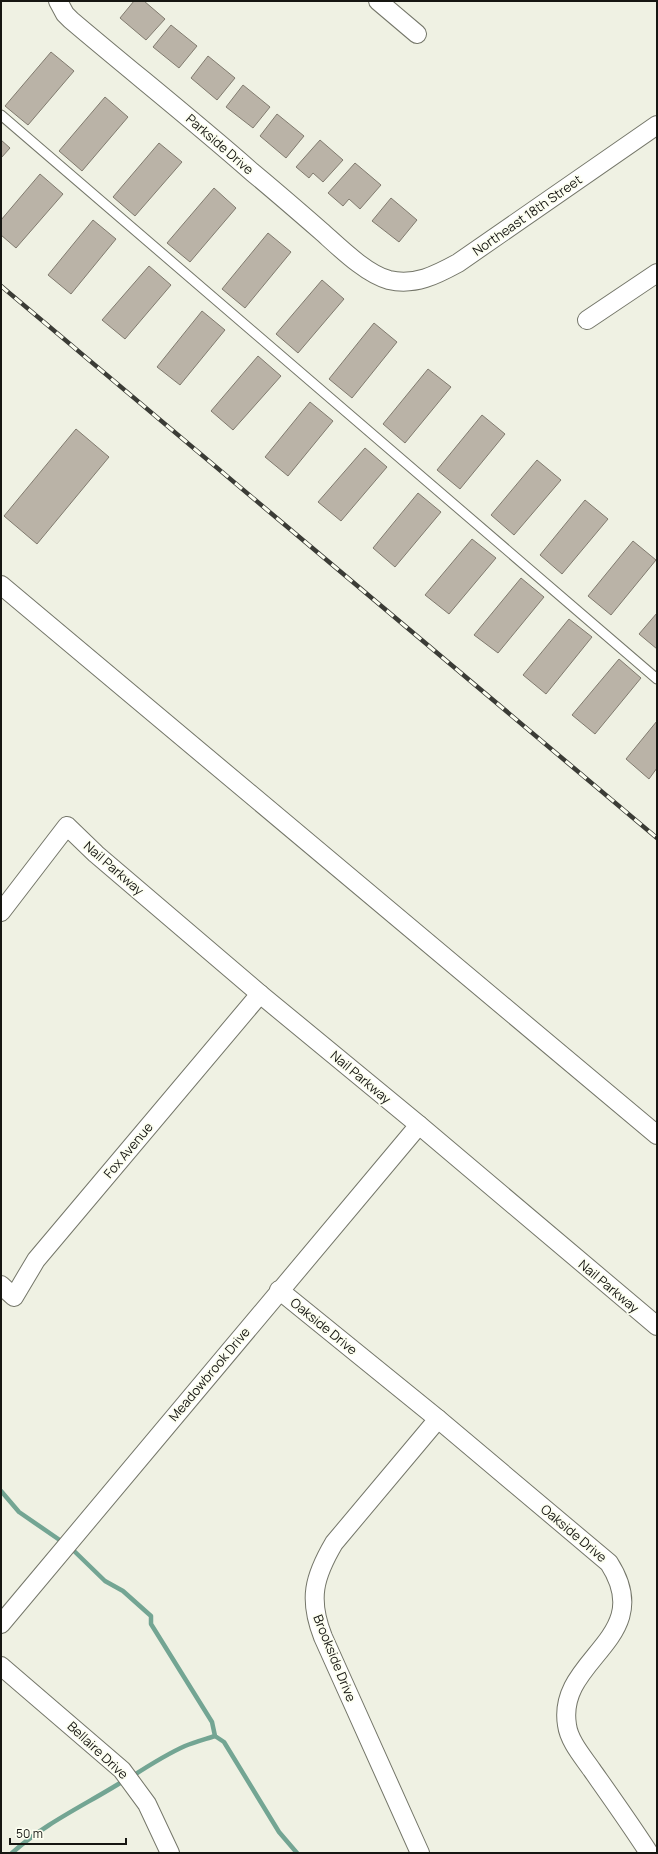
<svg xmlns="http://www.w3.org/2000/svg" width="658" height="1854" viewBox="0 0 658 1854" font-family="Manrope,sans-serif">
<rect width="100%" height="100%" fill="#eff1e3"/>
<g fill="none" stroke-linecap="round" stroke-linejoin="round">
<g stroke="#73a593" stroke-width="4.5">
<polyline points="1,1491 19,1512 64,1543"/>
<polyline points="70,1547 105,1581 123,1591 151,1616 151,1624 212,1722 215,1736 224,1742 279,1832 297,1853"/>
<path d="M131 1777C148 1766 167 1754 185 1746 195 1742 206 1739 215 1736"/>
<path d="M12 1853C45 1823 87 1804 125 1780"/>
</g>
</g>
<g fill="#bab3a7" stroke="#817b6f">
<polygon points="134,1 144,1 165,19 146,40 120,18"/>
<polygon points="171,25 197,46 179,68 153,47"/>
<polygon points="51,52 74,71 28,125 5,106"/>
<polygon points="208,56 235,78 217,100 191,78"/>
<polygon points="243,85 270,107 253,128 226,107"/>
<polygon points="105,97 128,117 82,171 59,151"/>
<polygon points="277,114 304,136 286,158 260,136"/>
<polygon points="1,140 10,148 1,158"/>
<polygon points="320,140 343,160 323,182 313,173 309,178 296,167"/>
<polygon points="159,143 182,162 135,216 113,197"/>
<polygon points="355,163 381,185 360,209 349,199 343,206 328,193"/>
<polygon points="40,174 63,194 16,248 1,235 1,220"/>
<polygon points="214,188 236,208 190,262 167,243"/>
<polygon points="391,198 417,220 399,242 372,221"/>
<polygon points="93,220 116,239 71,294 48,275"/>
<polygon points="268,233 291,252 245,308 222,289"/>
<polygon points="149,266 171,285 125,339 102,320"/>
<polygon points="322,280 344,299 298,353 276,334"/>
<polygon points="202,311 225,330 180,385 157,367"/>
<polygon points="374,323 397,342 352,398 329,379"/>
<polygon points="258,356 281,376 233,430 211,411"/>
<polygon points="428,369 451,387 405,443 383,424"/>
<polygon points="310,402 333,421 288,476 265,457"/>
<polygon points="482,415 505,434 460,489 437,470"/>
<polygon points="76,429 109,457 37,544 4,516"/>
<polygon points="365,448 387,467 341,521 318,502"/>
<polygon points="537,460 561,480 514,535 491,515"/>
<polygon points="418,493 441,512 395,567 373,548"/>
<polygon points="585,500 608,519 562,574 540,555"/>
<polygon points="472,539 496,558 449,614 425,595"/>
<polygon points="633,541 656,560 611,615 588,596"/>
<polygon points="521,578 544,597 498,653 474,635"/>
<polygon points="657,613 657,649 639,634"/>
<polygon points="569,619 592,637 546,694 523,675"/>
<polygon points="619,659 641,678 595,734 572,715"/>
<polygon points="657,721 657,768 649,779 626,759"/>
</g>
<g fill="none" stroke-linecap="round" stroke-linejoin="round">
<g stroke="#747669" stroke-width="11">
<polyline id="service" points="1,115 657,679"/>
</g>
<g stroke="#747669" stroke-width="20">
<g id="minor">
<path d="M58 1 65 14 71 20C131 71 193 120 252 172 275 191 298 211 321 231 339 247 366 274 389 280 415 286 436 275 458 263L657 125"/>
<polyline points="378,1 417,34"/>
<polyline points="587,320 657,273"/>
<polyline points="1,585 657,1135"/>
<polyline points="1,912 67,826 96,854 260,994 419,1125 657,1326"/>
<polyline points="1,1285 14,1297 36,1260 260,994"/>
<path d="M279 1290 438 1419 609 1563C658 1639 556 1658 567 1725 569 1741 583 1757 592 1770 611 1797 631 1825 649 1853"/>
<polyline points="1,1624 419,1125"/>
<polyline points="1,1666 122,1770 147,1804 170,1853"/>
<path d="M420 1853 323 1637C308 1599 314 1577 334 1543L438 1419"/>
</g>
</g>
<use href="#service" stroke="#fff" stroke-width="9"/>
<use href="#minor" stroke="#fff" stroke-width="18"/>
<g stroke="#3b3c36" stroke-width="4.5">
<polyline id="rail" points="1,286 657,838"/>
</g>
<use href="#rail" stroke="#fcfef0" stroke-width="3" stroke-dasharray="9" stroke-linecap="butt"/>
</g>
<g text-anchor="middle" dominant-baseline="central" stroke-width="3.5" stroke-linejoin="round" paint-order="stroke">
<g font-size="13" fill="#161612" stroke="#fcfef0">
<text transform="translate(220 144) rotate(41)">Parkside Drive</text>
<text transform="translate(527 215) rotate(-35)">Northeast 18th Street</text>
<text transform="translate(114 868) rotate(41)">Nail Parkway</text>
<text transform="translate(361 1077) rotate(40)">Nail Parkway</text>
<text transform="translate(128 1150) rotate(-50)">Fox Avenue</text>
<text transform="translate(609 1286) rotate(40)">Nail Parkway</text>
<text transform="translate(324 1326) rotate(39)">Oakside Drive</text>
<text transform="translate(209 1374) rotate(-50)">Meadowbrook Drive</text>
<text transform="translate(574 1533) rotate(40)">Oakside Drive</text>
<text transform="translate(335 1658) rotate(68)">Brookside Drive</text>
<text transform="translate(98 1750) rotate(43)">Bellaire Drive</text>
</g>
</g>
<rect width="658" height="1854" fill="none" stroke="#161612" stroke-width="4"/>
<path d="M10 1838v6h116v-6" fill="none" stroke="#161612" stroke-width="2"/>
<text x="16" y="1838" font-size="12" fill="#161612" stroke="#fcfef0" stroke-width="3" paint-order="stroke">50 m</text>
</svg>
